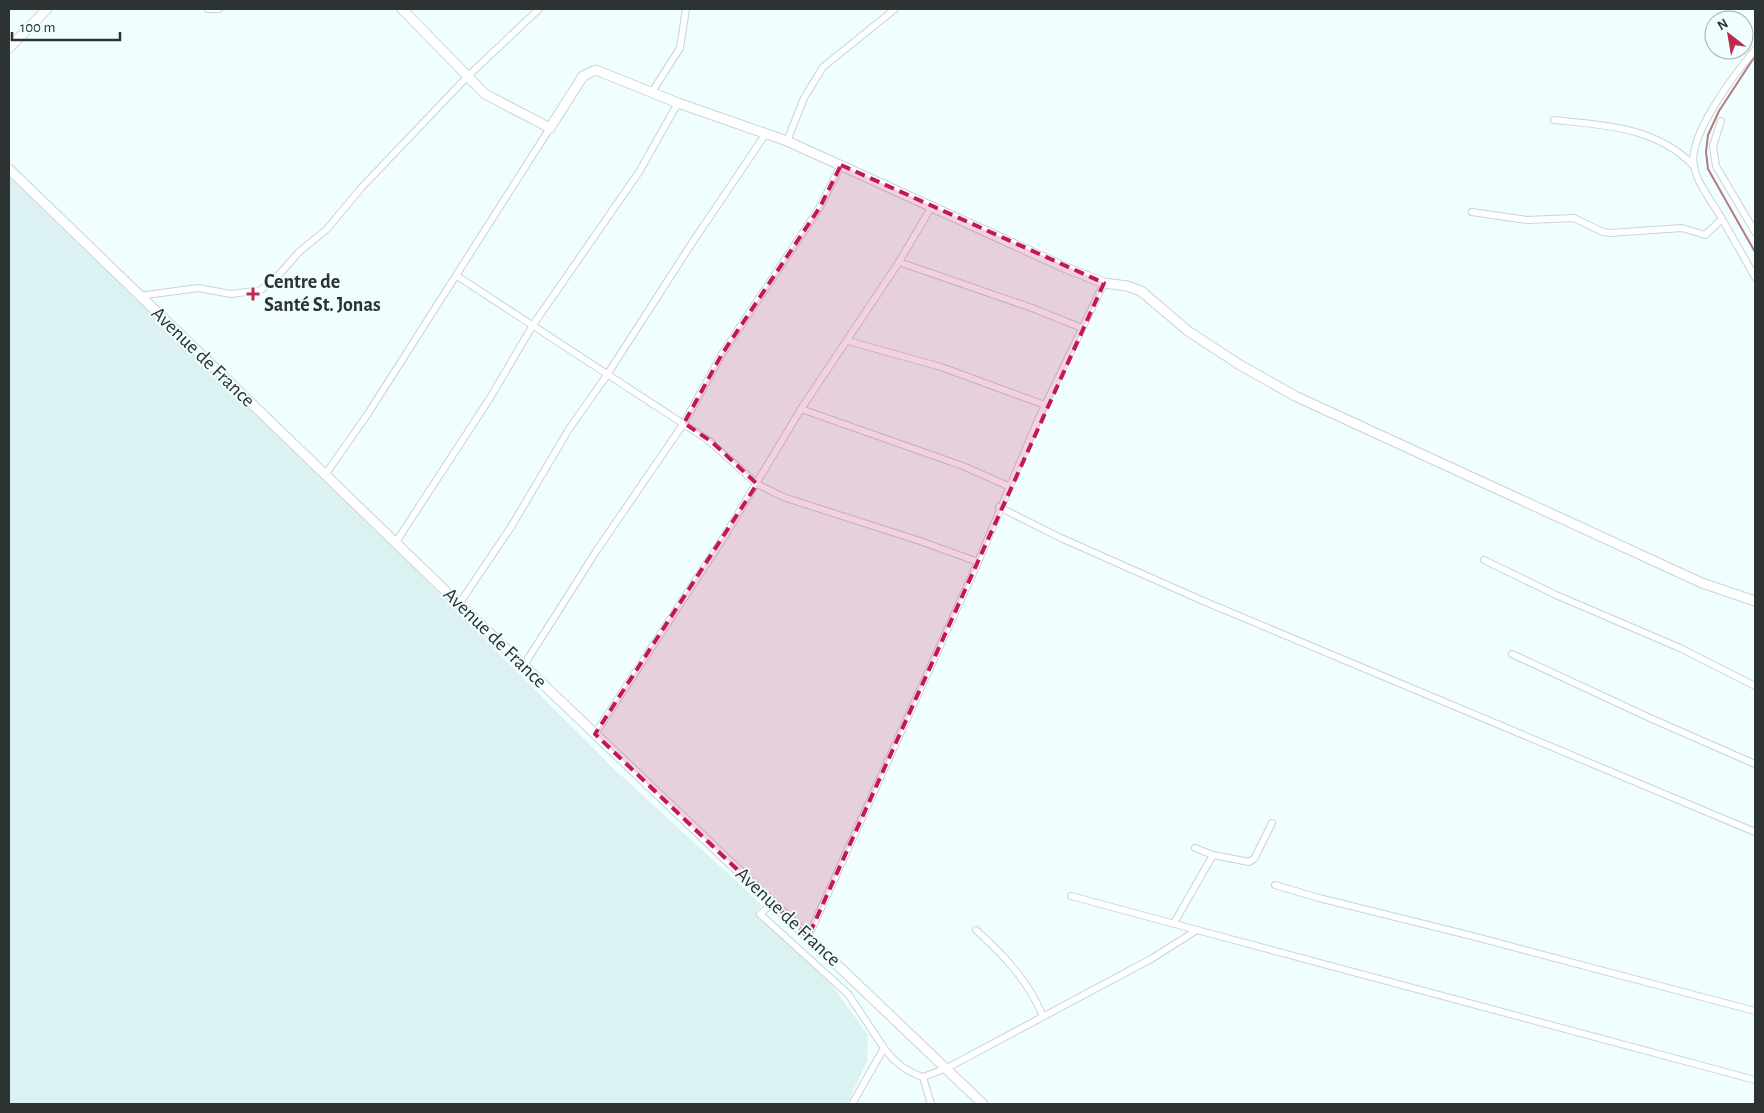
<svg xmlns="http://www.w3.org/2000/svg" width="1764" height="1113" viewBox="0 0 1764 1113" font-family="'Alegreya Sans',sans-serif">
<rect width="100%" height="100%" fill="#f1feff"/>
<polygon fill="#dcf1f2" points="9,177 426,580 613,768 761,904 756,915 831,984 868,1035 867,1061 847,1104 9,1104"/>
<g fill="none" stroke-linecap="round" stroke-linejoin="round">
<polyline stroke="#b57b81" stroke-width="2" points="1755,56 1719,111 1708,135 1706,152 1708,169 1755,252"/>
<g stroke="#c8d4d5" stroke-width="8">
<g id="street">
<polyline points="208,9 219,9"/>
<path d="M1755 50C1736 72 1687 136 1694 166 1697 183 1710 199 1719 214 1731 234 1743 256 1755 277"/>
<polyline points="652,92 680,48 686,9"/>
<path d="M1554 120C1604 125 1656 127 1693 165"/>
<polyline points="1721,121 1713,146 1716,166 1755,232"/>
<polyline points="787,141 804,98 823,67 895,9"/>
<polyline points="1472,212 1527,220 1574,218 1603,232 1610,233 1682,228 1705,235 1722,219"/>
<polyline points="899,262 1032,308 1082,328"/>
<polyline points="457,276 708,440 757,484 783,497 920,541 978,562"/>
<polyline points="139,296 198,288 231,294 261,290 277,277 299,252 327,229 362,187 467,77 539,9"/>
<polyline points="848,341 941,367 1045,405"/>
<polyline points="801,409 963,466 1008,486"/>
<polyline points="325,475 369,412 550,128"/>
<polyline points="999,507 1061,538 1201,600 1755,832"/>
<polyline points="396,542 490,398 533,325 639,172 678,103"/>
<polyline points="1484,560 1556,595 1680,648 1755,686"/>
<polyline points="459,604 511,527 569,429 607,375 690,246 765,135"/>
<polyline points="1512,654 1650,718 1755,764"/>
<polyline points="524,665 597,550 684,423 722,354 820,207 841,165"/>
<polyline points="595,734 724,537 801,409 899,262 932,206"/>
<polyline points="1195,848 1213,855 1249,862 1254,859 1272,823"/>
<polyline points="1275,885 1319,898 1472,936 1755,1011"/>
<polyline points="1071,896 1197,930"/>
<polyline points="773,903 760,914 848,994 884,1048 852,1104"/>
<polyline points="1174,923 1213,855"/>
<path d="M976 930C1004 955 1028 981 1043 1016"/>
<polyline points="808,937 978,562 1037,422 1104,283"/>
<path d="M884 1048C894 1062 907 1072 923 1077L947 1068 1151 959 1197 930 1755 1080"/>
<polyline points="923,1077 931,1104"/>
</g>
</g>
<g stroke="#c8d4d5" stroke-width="11">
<g id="secondary">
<polyline points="402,9 485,94 550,128 583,76 596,70 678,103 787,141 1066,268 1104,283 1127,286 1141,291 1188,331 1240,365 1295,396 1702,583 1755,601"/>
<polyline points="9,48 47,9"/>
<polyline points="9,169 459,604 983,1104"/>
</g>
</g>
<use href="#street" stroke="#fff" stroke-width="6"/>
<use href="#secondary" stroke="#fff" stroke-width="9"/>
</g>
<path fill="#c2185b" fill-opacity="0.2" stroke="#c2185b" stroke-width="4" stroke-dasharray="10 6" stroke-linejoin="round" d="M841 165 1104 283 808 937 595 734 757 484 712 442 684 423 722 354 820 207Z"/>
<path fill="#bc2c4e" stroke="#f1feff" stroke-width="2" d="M250.5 286.5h5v5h5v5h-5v5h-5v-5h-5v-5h5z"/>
<g text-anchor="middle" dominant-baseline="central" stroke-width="4" stroke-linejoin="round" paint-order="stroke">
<g font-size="20" font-weight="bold" fill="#2d3233" stroke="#f1feff" text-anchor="start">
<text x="264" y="282">Centre de<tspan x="264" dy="23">Santé St. Jonas</tspan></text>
</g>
<g font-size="20" fill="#2d3233" stroke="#f1feff">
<text transform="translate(203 357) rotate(44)">Avenue de France</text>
<text transform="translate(495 638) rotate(44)">Avenue de France</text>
<text transform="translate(788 917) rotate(43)">Avenue de France</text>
</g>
</g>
<rect width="1764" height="1113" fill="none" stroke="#2d3233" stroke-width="20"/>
<g transform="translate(1729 35) rotate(329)"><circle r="24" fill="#f1feff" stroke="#a3acad"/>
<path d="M0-4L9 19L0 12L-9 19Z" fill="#bc2c4e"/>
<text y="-8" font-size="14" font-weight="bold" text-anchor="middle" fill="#2d3233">N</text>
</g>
<path d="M12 32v8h108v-8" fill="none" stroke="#2d3233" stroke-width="2.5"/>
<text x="20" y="32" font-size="15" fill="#2d3233" stroke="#f1feff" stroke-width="4" paint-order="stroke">100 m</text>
</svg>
